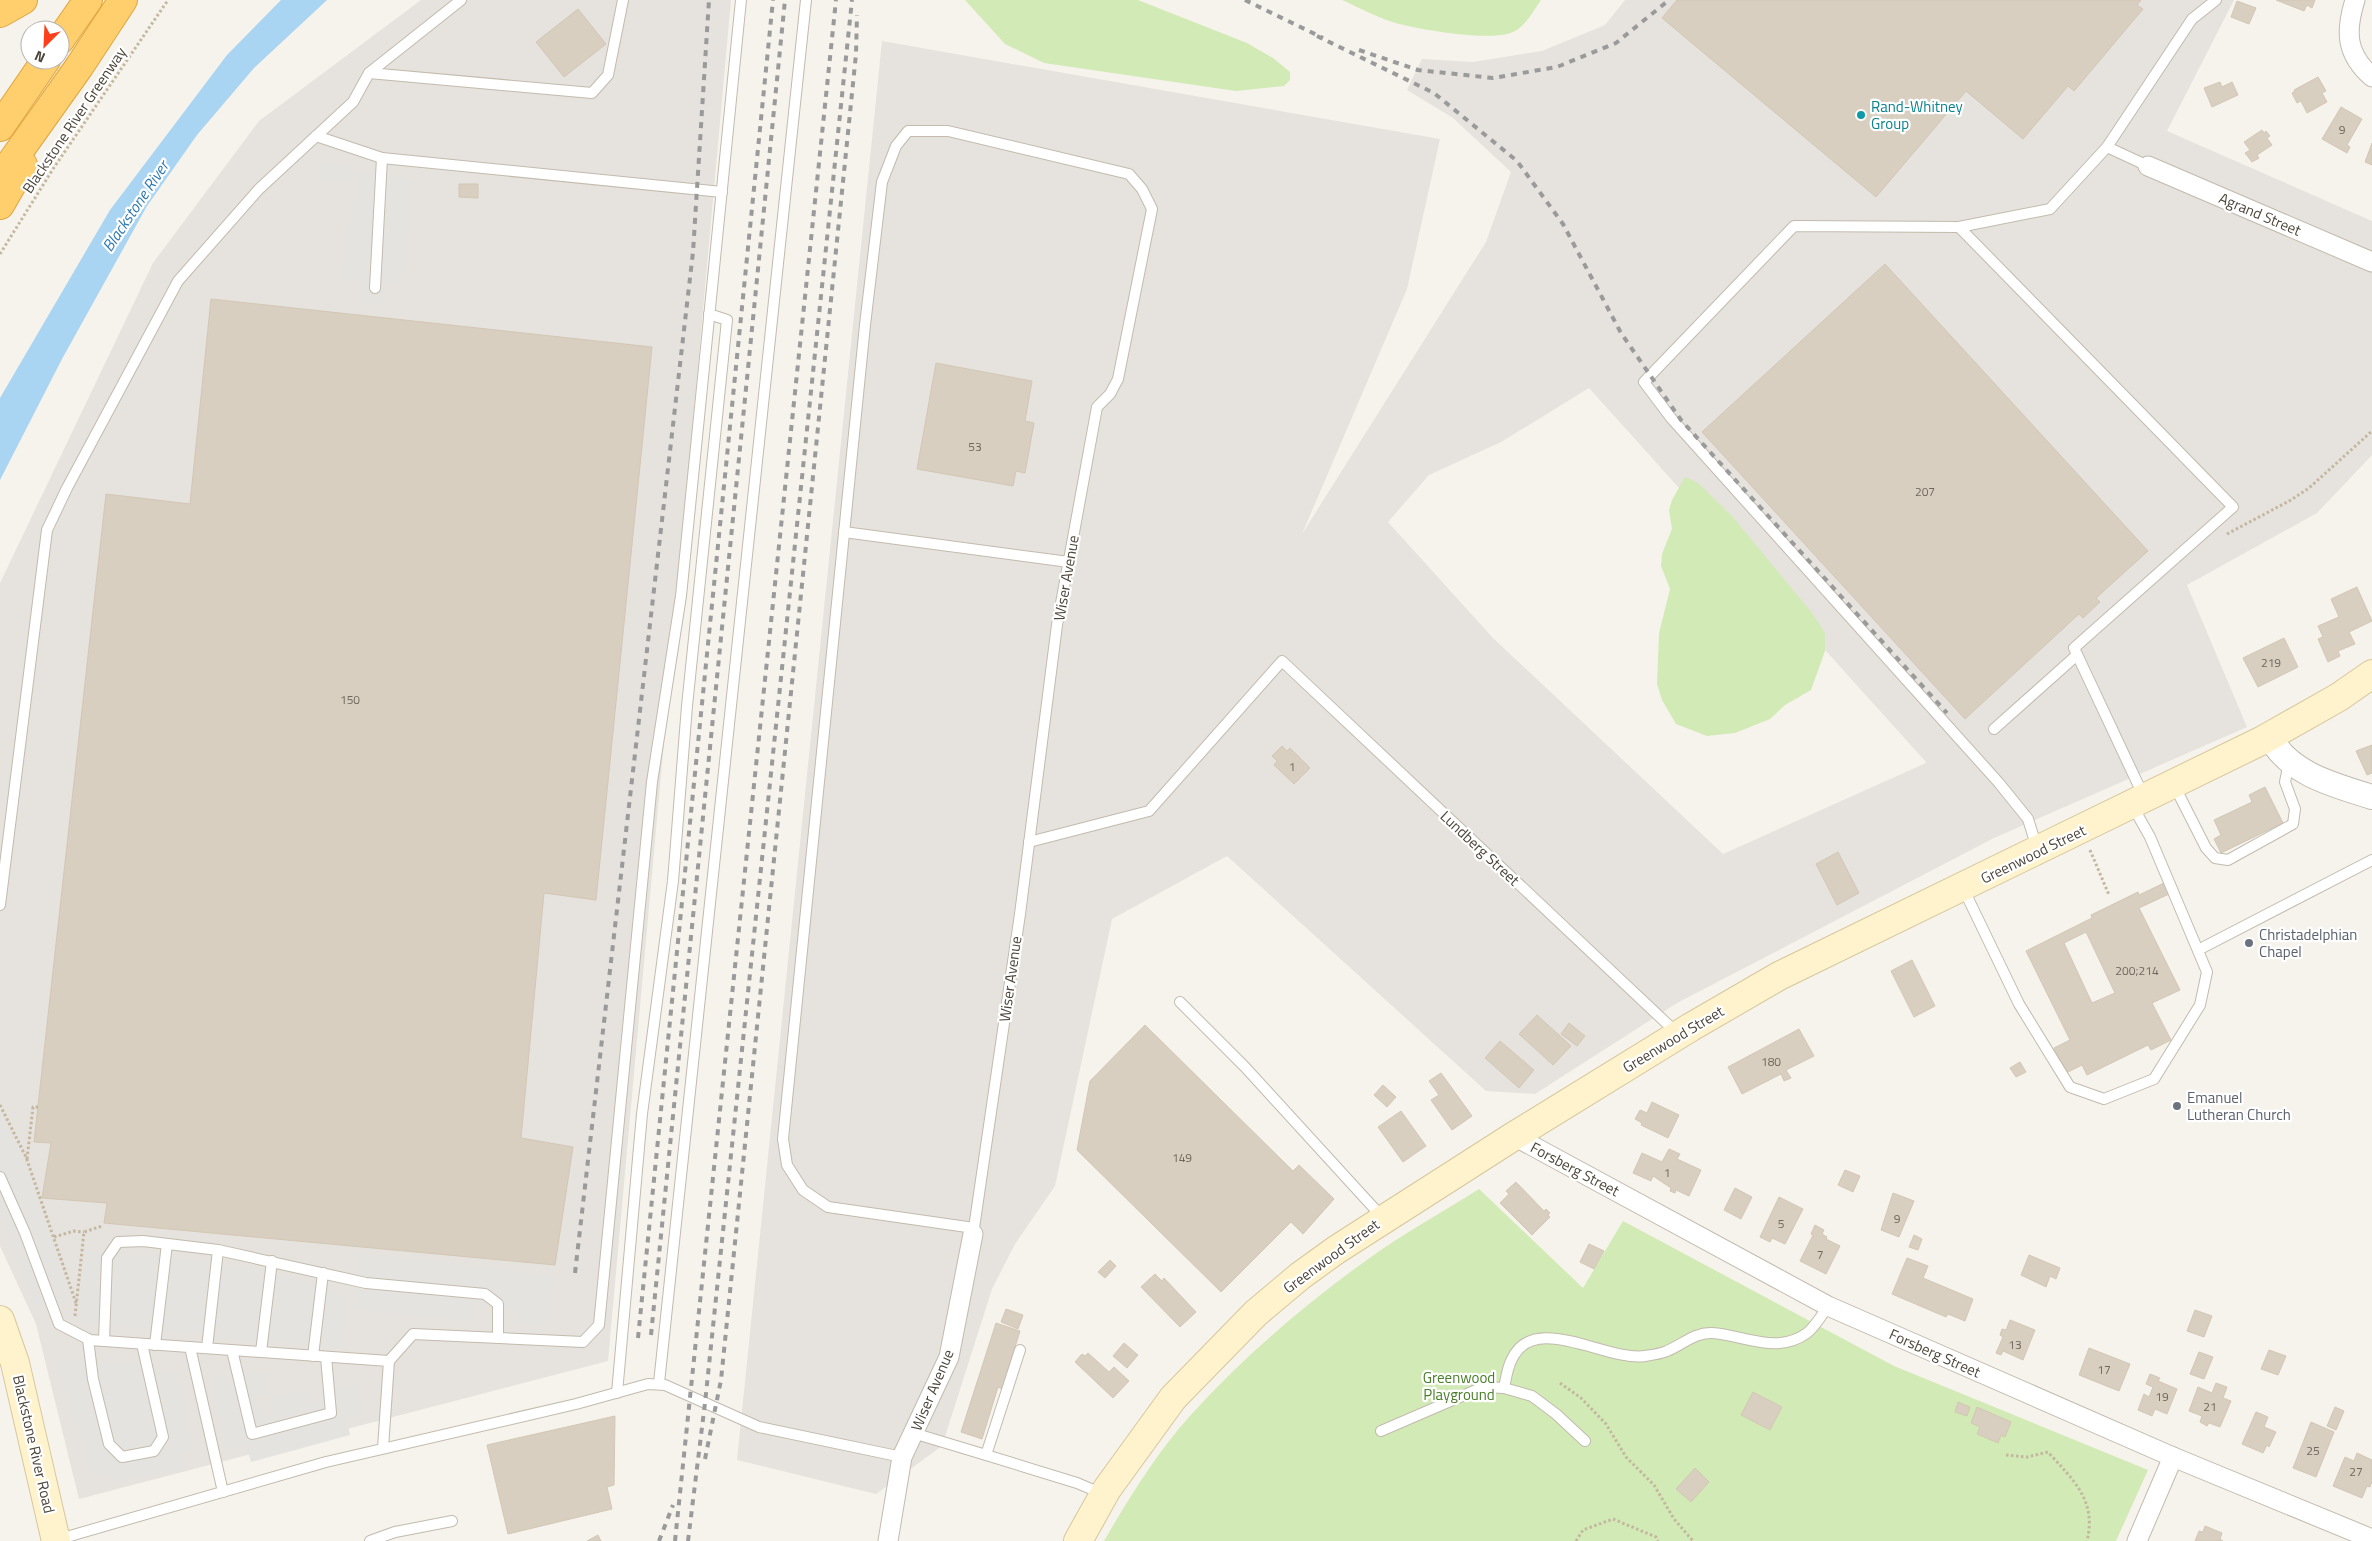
<svg xmlns="http://www.w3.org/2000/svg" width="2372" height="1541" viewBox="0 0 2372 1541" font-family="'Titillium Web',sans-serif">
<rect width="100%" height="100%" fill="#f6f3ec"/>
<g fill="#e6e2dd" fill-rule="evenodd">
<polygon points="421,0 731,0 608,1361 79,1499 36,1324 0,1246 0,583 153,263 259,121"/>
<path d="M1625 0H2234L2167 131 2372 221V455L2317 513 2187 585 2247 727 1994 838 1677 1003 1535 1094 1486 1091 1227 856 1112 919 1055 1186 1015 1244 992 1289 942 1446 876 1494 737 1460 882 41 1440 139 1407 289 1302 534 1486 242 1511 172 1453 118 1407 90 1422 59 1473 62 1542 51 1605 25ZM1589 388 1926 762V763L1723 854 1493 638 1388 522 1429 475 1501 442Z"/>
</g>
<g fill="#d2eab5">
<polygon points="965,0 1138,0 1247,43 1273,58 1290,72 1290,80 1284,86 1236,91 1044,63 1005,44"/>
<path d="M1342 0H1541C1534 10 1525 27 1513 32 1489 42 1425 30 1399 24 1380 19 1360 8 1342 0Z"/>
<polygon points="1685,477 1698,483 1732,516 1812,613 1825,633 1825,651 1811,690 1785,705 1770,719 1735,733 1707,736 1676,724 1662,700 1657,684 1659,633 1670,589 1661,566 1662,554 1672,529 1669,510 1672,500"/>
<path d="M1479 1189 1583 1288 1623 1221 1894 1366 2148 1470 2116 1541H1104C1129 1498 1156 1454 1189 1417 1243 1357 1306 1303 1371 1257 1406 1232 1443 1212 1479 1189Z"/>
</g>
<g fill="#e5e3e0">
<polygon points="322,163 353,167 350,183 320,178"/>
<polygon points="356,172 413,179 400,283 386,282 383,306 362,303 364,281 343,279"/>
<polygon points="0,1111 28,1169 71,1297 34,1306 0,1207"/>
<polygon points="86,1251 173,1258 259,1270 308,1283 346,1296 339,1349 77,1322"/>
<polygon points="358,1253 552,1275 546,1326 515,1323 516,1309 477,1305 475,1322 352,1309"/>
<polygon points="77,1358 134,1364 161,1376 175,1373 194,1449 181,1453 181,1469 113,1483 112,1472 94,1476 56,1362"/>
<polygon points="248,1372 263,1373 267,1394 255,1396 258,1412 265,1416 271,1416 270,1398 308,1390 311,1405 338,1386 354,1385 363,1416 347,1419 350,1435 251,1462 246,1445 226,1449 211,1376"/>
</g>
<polygon fill="#a9d4f2" points="281,0 327,0 254,68 197,135 147,206 62,359 0,480 0,398 110,210 227,55"/>
<g fill="#d8cfc1" stroke="#d3c7b4" fill-rule="evenodd">
<polygon points="1677,0 2141,0 2137,5 2143,9 2074,91 2068,86 2023,139 1966,91 1876,197 1662,18"/>
<polygon points="2276,0 2315,0 2312,8 2307,5 2304,11"/>
<polygon points="2237,1 2256,8 2249,24 2231,17"/>
<polygon points="578,9 606,44 564,77 536,42"/>
<polygon points="2318,77 2326,91 2322,93 2327,102 2307,113 2301,101 2297,103 2292,93 2295,91 2294,90"/>
<polygon points="2220,82 2222,87 2232,82 2238,95 2212,107 2204,88"/>
<polygon points="2341,107 2362,119 2347,145 2350,147 2347,153 2322,139"/>
<polygon points="2262,130 2264,133 2266,131 2270,136 2267,138 2272,145 2257,155 2259,158 2252,162 2245,153 2250,150 2244,142"/>
<polygon points="2372,143 2372,165 2365,162"/>
<polygon points="459,184 478,184 478,198 459,197"/>
<polygon points="1885,264 2148,551 2096,598 2100,602 2083,618 2079,614 1965,719 1702,432"/>
<polygon points="211,299 652,347 596,900 544,893 521,1138 573,1147 555,1265 104,1223 107,1203 42,1198 51,1143 34,1142 106,494 190,504"/>
<polygon points="936,363 1032,381 1025,421 1034,423 1025,473 1016,471 1013,486 917,469"/>
<polygon points="2357,587 2372,621 2349,632 2355,644 2338,651 2340,656 2328,662 2318,639 2323,637 2318,626 2339,617 2331,599"/>
<polygon points="2284,638 2298,667 2258,687 2243,658"/>
<polygon points="2372,745 2372,773 2367,775 2356,751"/>
<polygon points="1282,746 1287,751 1290,748 1310,768 1294,784 1274,765 1277,761 1272,756"/>
<polygon points="2265,787 2283,823 2221,853 2214,839 2221,835 2214,820 2252,802 2249,795"/>
<polygon points="1838,852 1859,893 1837,905 1816,864"/>
<path d="M2164 883 2169 894 2139 908 2180 990 2152 1003 2171 1040 2151 1050 2148 1045 2087 1075 2082 1065 2066 1073 2054 1048 2070 1040 2026 951 2092 918 2091 915 2138 892 2139 895ZM2086 932 2115 993 2092 1003 2064 943Z"/>
<polygon points="1912,960 1935,1006 1914,1017 1891,971"/>
<polygon points="1537,1015 1571,1046 1553,1065 1519,1034"/>
<polygon points="1569,1023 1585,1036 1577,1046 1561,1034"/>
<polygon points="1145,1025 1293,1171 1299,1165 1334,1199 1303,1234 1291,1222 1221,1292 1077,1150 1090,1081"/>
<polygon points="1799,1029 1814,1056 1786,1070 1791,1078 1784,1081 1781,1074 1742,1094 1728,1067"/>
<polygon points="1500,1041 1534,1070 1519,1088 1485,1058"/>
<polygon points="2020,1062 2026,1072 2016,1077 2010,1068"/>
<polygon points="1441,1073 1472,1116 1452,1130 1431,1100 1439,1095 1429,1081"/>
<polygon points="1383,1085 1396,1097 1387,1107 1374,1095"/>
<polygon points="1652,1102 1679,1115 1668,1138 1641,1125 1642,1123 1635,1119 1640,1110 1647,1113"/>
<polygon points="1401,1111 1426,1146 1403,1162 1378,1127"/>
<polygon points="1669,1149 1680,1154 1677,1159 1701,1170 1689,1196 1676,1190 1675,1193 1670,1191 1671,1188 1653,1176 1651,1181 1633,1173 1642,1153 1662,1162"/>
<polygon points="1845,1170 1860,1176 1853,1192 1838,1185"/>
<polygon points="1516,1182 1544,1211 1546,1209 1550,1213 1548,1215 1550,1217 1532,1235 1500,1203 1509,1194 1506,1191"/>
<polygon points="1735,1188 1752,1197 1741,1219 1724,1210"/>
<polygon points="1893,1193 1914,1201 1899,1237 1881,1230"/>
<polygon points="1779,1197 1803,1209 1785,1244 1772,1238 1770,1242 1760,1237"/>
<polygon points="1815,1225 1824,1230 1822,1234 1827,1237 1826,1239 1840,1246 1826,1274 1800,1261 1813,1235 1811,1234"/>
<polygon points="1914,1235 1922,1239 1918,1250 1909,1247"/>
<polygon points="1589,1244 1604,1251 1594,1269 1580,1262"/>
<polygon points="2029,1255 2060,1268 2056,1279 2050,1276 2046,1287 2021,1275"/>
<polygon points="1907,1258 1928,1266 1923,1278 1973,1299 1965,1321 1948,1314 1946,1317 1892,1294"/>
<polygon points="1110,1260 1116,1266 1105,1278 1098,1272"/>
<polygon points="1155,1274 1162,1281 1164,1278 1196,1312 1180,1327 1141,1287"/>
<polygon points="1006,1309 1023,1315 1018,1329 1001,1322"/>
<polygon points="2195,1310 2212,1316 2204,1337 2187,1331"/>
<polygon points="2010,1320 2035,1330 2023,1360 2003,1351 2001,1355 1996,1353 2003,1337 2000,1335 2002,1329 2006,1330"/>
<polygon points="996,1323 1020,1331 1002,1389 998,1387 982,1439 961,1432"/>
<polygon points="1124,1343 1138,1355 1127,1368 1113,1356"/>
<polygon points="2089,1348 2130,1364 2119,1391 2079,1375"/>
<polygon points="2269,1350 2286,1356 2278,1375 2261,1369"/>
<polygon points="2199,1352 2213,1357 2204,1379 2190,1374"/>
<polygon points="1088,1353 1109,1372 1114,1367 1129,1381 1113,1398 1075,1362 1082,1354 1085,1356"/>
<polygon points="2150,1374 2160,1378 2158,1381 2177,1389 2167,1414 2155,1409 2152,1416 2138,1410 2144,1394 2149,1397 2153,1387 2146,1384"/>
<polygon points="2216,1383 2227,1387 2223,1398 2231,1401 2220,1427 2209,1423 2207,1426 2200,1422 2202,1416 2189,1411 2198,1387 2212,1393"/>
<polygon points="1753,1392 1782,1407 1770,1430 1741,1415"/>
<polygon points="1958,1402 1970,1407 1967,1416 1955,1412"/>
<polygon points="1977,1407 2011,1422 2005,1437 2001,1435 1998,1443 1977,1434 1980,1427 1971,1423"/>
<polygon points="2335,1407 2344,1411 2336,1430 2327,1426"/>
<polygon points="2256,1412 2268,1417 2264,1427 2276,1432 2269,1447 2267,1445 2263,1453 2242,1444"/>
<polygon points="615,1416 614,1485 607,1487 612,1509 508,1534 487,1445"/>
<polygon points="2311,1422 2334,1432 2316,1477 2293,1468"/>
<polygon points="2357,1453 2372,1460 2372,1481 2370,1487 2367,1486 2362,1498 2333,1486 2345,1457 2354,1461"/>
<polygon points="1695,1468 1709,1482 1691,1502 1676,1489"/>
<polygon points="2205,1526 2222,1533 2220,1539 2223,1541 2195,1541 2199,1531 2203,1532"/>
<polygon points="598,1535 601,1541 587,1541"/>
</g>
<g fill="none" stroke-linecap="round" stroke-linejoin="round">
<g stroke="#c2bbae" stroke-width="12">
<g id="service">
<polyline points="369,73 592,93 608,75 623,0"/>
<polyline points="316,136 382,158 722,192"/>
<polyline points="2148,166 2107,147 2192,19 2216,0"/>
<polyline points="1959,227 2233,507 2074,648 2144,797"/>
<polyline points="375,288 382,158"/>
<polyline points="844,532 1069,562"/>
<polyline points="1994,729 2077,655"/>
<polyline points="2174,785 2206,848 2215,858 2228,860 2293,824 2295,809 2285,782 2289,762"/>
<polyline points="1029,842 1149,811 1282,661 1678,1034"/>
<polyline points="2037,848 2028,819 1999,783 1671,418 1644,382 1794,226 1959,227 2050,209 2107,147"/>
<polyline points="1963,888 2019,1004 2070,1087 2104,1099 2154,1079 2200,1005 2207,972 2150,837 2132,805"/>
<polyline points="0,905 47,530 67,488 178,281 259,189 353,102 369,73 461,0"/>
<polyline points="2198,950 2372,860"/>
<polyline points="1180,1002 1245,1067 1383,1218"/>
<polyline points="0,1177 25,1233 59,1324 90,1340 389,1361 383,1448"/>
<polyline points="973,1234 974,1228 1020,914 1057,625 1097,407 1110,394 1118,379 1152,209 1142,189 1129,174 948,131 908,131 896,146 882,182 865,325 783,1139 787,1165 803,1190 828,1207 974,1228"/>
<polyline points="88,1339 93,1379 109,1444 122,1457 154,1451 163,1437 142,1344"/>
<polyline points="104,1341 107,1258 118,1242 143,1241 218,1250 366,1283 485,1294 498,1304 498,1338"/>
<polyline points="155,1345 167,1244"/>
<polyline points="190,1347 223,1492"/>
<polyline points="207,1348 218,1250"/>
<polyline points="232,1350 252,1434 331,1413 326,1357"/>
<polyline points="261,1352 272,1261"/>
<polyline points="313,1356 323,1273"/>
<polyline points="389,1361 413,1334 583,1342 599,1325 652,782 681,596 741,0"/>
<polyline points="659,1383 806,0"/>
<path d="M1504 1388C1506 1379 1507 1368 1512 1359 1534 1311 1607 1362 1645 1356 1652 1355 1660 1354 1667 1351 1682 1345 1695 1332 1712 1333 1744 1335 1777 1355 1807 1333 1815 1327 1822 1315 1828 1306"/>
<polyline points="617,1393 642,1114 673,881 687,706 727,320 709,314"/>
<polyline points="1381,1431 1483,1387 1504,1388 1532,1396 1556,1414 1585,1441"/>
<polyline points="913,1433 986,1455 1020,1350"/>
<polyline points="986,1455 1077,1483 1103,1494"/>
<polyline points="56,1540 326,1462 576,1404 648,1384 665,1385 759,1427 902,1457"/>
<polyline points="370,1541 395,1532 452,1521"/>
</g>
</g>
<g stroke="#c2bbae" stroke-width="21">
<g id="minor">
<path d="M2355 0C2345 32 2346 54 2372 77"/>
<polyline points="2148,166 2372,262"/>
<polyline points="1514,1136 1828,1306 2173,1457 2372,1539"/>
<polyline points="888,1541 902,1457 949,1357 973,1234"/>
<polyline points="2137,1541 2173,1457"/>
</g>
</g>
<g stroke="#c2bbae" stroke-width="26">
<path id="tertiary" d="M2270 737C2289 774 2334 785 2372 797"/>
</g>
<g stroke="#d6c79b" stroke-width="30">
<g id="secondary">
<polyline points="0,1320 15,1363 56,1541"/>
<polyline points="1078,1541 1107,1489 1173,1398 1256,1313 1300,1276 1336,1250 1514,1136 1691,1027 1779,976 2263,740 2339,697 2372,674"/>
</g>
</g>
<g stroke="#e0a43c" stroke-width="30">
<g id="motorway">
<polyline points="0,13 23,0"/>
<polyline points="60,40 88,0"/>
<polyline points="0,127 46,60"/>
<polyline points="0,178 79,67 123,0"/>
<polyline points="0,205 23,165"/>
</g>
</g>
<g stroke="#c4b79f" stroke-width="3" stroke-dasharray="2.5 2.5" stroke-linecap="butt">
<polyline points="0,254 53,169 168,0"/>
<polyline points="2227,534 2291,500 2309,488 2372,431"/>
<polyline points="2090,850 2109,895"/>
<polyline points="0,1105 26,1157 76,1303"/>
<polyline points="27,1159 33,1107 38,1107"/>
<polyline points="54,1237 74,1231 84,1232"/>
<polyline points="75,1316 84,1232 102,1226"/>
<polyline points="1560,1383 1581,1398 1606,1424 1626,1457 1654,1485 1674,1519 1693,1541"/>
<path d="M2006 1455 2027 1457 2048 1452C2073 1480 2097 1500 2087 1541"/>
<polyline points="1576,1541 1583,1530 1613,1519 1656,1537 1658,1541"/>
</g>
<use href="#service" stroke="#fff" stroke-width="10"/>
<use href="#minor" stroke="#fff" stroke-width="19"/>
<use href="#tertiary" stroke="#fff" stroke-width="24"/>
<use href="#secondary" stroke="#fff3cd" stroke-width="28"/>
<use href="#motorway" stroke="#ffcf6e" stroke-width="28"/>
<g stroke="#9a9a9a" stroke-width="4" stroke-dasharray="6 6" stroke-linecap="butt">
<polyline points="1245,0 1323,38"/>
<polyline points="1317,36 1434,93 1517,161 1563,224 1621,333 1681,420 1947,713"/>
<polyline points="1359,50 1418,70 1493,78 1557,67 1616,43 1669,0"/>
<polyline points="575,1273 693,252 709,0"/>
<polyline points="651,1335 785,0"/>
<polyline points="638,1338 773,0"/>
<polyline points="705,1459 721,1380 856,54 857,15"/>
<polyline points="659,1541 673,1505"/>
<polyline points="675,1541 836,0"/>
<polyline points="688,1541 705,1403 852,0"/>
</g>
</g>
<circle fill="#0f9aa8" stroke="#fff" stroke-width="2" cx="1861" cy="115" r="5"/>
<g fill="#6b7280" stroke="#fff" stroke-width="2">
<circle cx="2249" cy="943" r="5"/>
<circle cx="2177" cy="1106" r="5"/>
</g>
<g text-anchor="middle" dominant-baseline="central" stroke-width="4.5" stroke-linejoin="round" paint-order="stroke">
<g font-size="12" fill="#6e675b">
<text x="2342" y="129">9</text>
<text x="975" y="446">53</text>
<text x="1925" y="491">207</text>
<text x="2271" y="662">219</text>
<text x="350" y="699">150</text>
<text x="1292" y="766">1</text>
<text x="2137" y="970">200;214</text>
<text x="1771" y="1061">180</text>
<text x="1182" y="1157">149</text>
<text x="1667" y="1172">1</text>
<text x="1897" y="1218">9</text>
<text x="1781" y="1223">5</text>
<text x="1820" y="1254">7</text>
<text x="2015" y="1344">13</text>
<text x="2104" y="1369">17</text>
<text x="2162" y="1396">19</text>
<text x="2210" y="1406">21</text>
<text x="2313" y="1450">25</text>
<text x="2356" y="1471">27</text>
</g>
<g font-size="15" fill="#0d838f" stroke="#fff" text-anchor="start">
<text x="1871" y="106">Rand-Whitney<tspan x="1871" dy="17">Group</tspan></text>
</g>
<g font-size="15" fill="#4b4439" stroke="#fff">
<text transform="translate(74 120) rotate(-56)">Blackstone River Greenway</text>
<text transform="translate(2260 214) rotate(23)">Agrand Street</text>
<text transform="translate(1066 578) rotate(-80)">Wiser Avenue</text>
<text transform="translate(1480 848) rotate(43)">Lundberg Street</text>
<text transform="translate(2033 854) rotate(-26)">Greenwood Street</text>
<text transform="translate(1010 979) rotate(-82)">Wiser Avenue</text>
<text transform="translate(1673 1039) rotate(-31)">Greenwood Street</text>
<text transform="translate(1575 1169) rotate(28)">Forsberg Street</text>
<text transform="translate(1331 1256) rotate(-36)">Greenwood Street</text>
<text transform="translate(1935 1353) rotate(24)">Forsberg Street</text>
<text transform="translate(932 1390) rotate(-67)">Wiser Avenue</text>
<text transform="translate(34 1444) rotate(77)">Blackstone River Road</text>
</g>
<g font-size="15" fill="#5b616d" stroke="#fff" text-anchor="start">
<text x="2259" y="934">Christadelphian<tspan x="2259" dy="17">Chapel</tspan></text>
<text x="2187" y="1097">Emanuel<tspan x="2187" dy="17">Lutheran Church</tspan></text>
</g>
<g font-size="15" fill="#4a7f2a" stroke="#fff">
<text x="1459" y="1377">Greenwood<tspan x="1459" dy="17">Playground</tspan></text>
</g>
<g font-size="16" font-style="italic" fill="#2e7ab2" stroke="#fff">
<text transform="translate(135 206) rotate(-56)">Blackstone River</text>
</g>
</g>
<g transform="translate(45 45) rotate(204)"><circle r="24" fill="#ffffff" stroke="#b7b4b0"/>
<path d="M0-4L9 19L0 12L-9 19Z" fill="#fc3f1d"/>
<text y="-8" font-size="14" font-weight="bold" text-anchor="middle" fill="#4b4439">N</text>
</g>
</svg>
